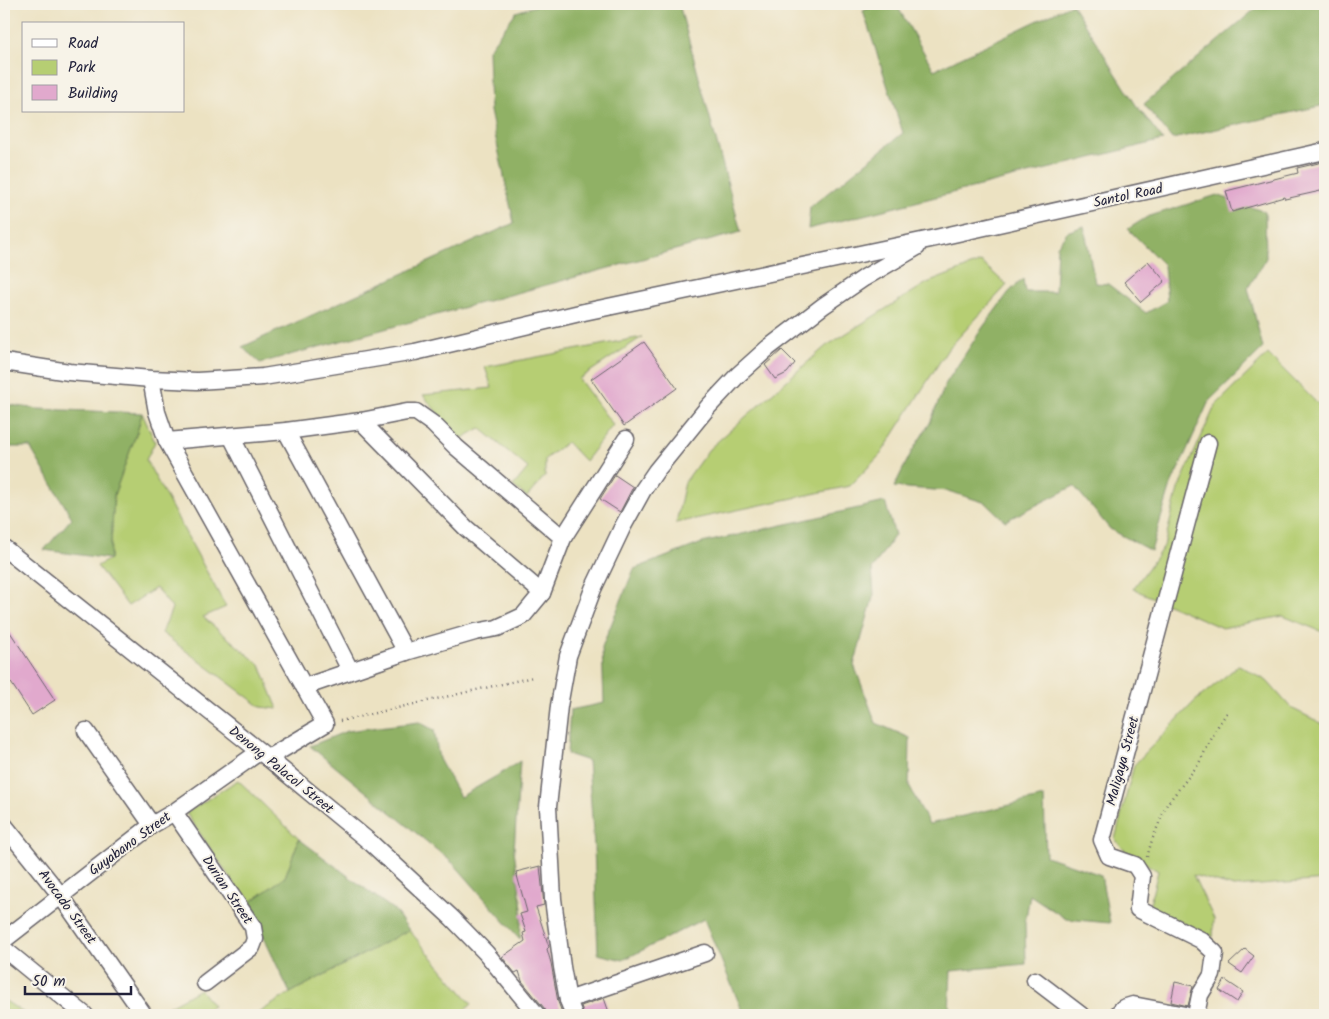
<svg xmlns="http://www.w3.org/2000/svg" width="1329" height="1019" viewBox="0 0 1329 1019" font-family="Kalam,sans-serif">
<rect width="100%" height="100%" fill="#f7f3e8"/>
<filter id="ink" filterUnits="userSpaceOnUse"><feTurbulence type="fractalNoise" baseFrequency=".02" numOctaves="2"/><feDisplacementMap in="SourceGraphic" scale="10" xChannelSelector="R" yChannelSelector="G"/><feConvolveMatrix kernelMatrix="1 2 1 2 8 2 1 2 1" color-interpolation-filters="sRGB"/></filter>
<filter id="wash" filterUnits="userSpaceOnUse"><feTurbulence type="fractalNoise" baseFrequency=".0096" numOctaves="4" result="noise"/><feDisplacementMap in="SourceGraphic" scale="20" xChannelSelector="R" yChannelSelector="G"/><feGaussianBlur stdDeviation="1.12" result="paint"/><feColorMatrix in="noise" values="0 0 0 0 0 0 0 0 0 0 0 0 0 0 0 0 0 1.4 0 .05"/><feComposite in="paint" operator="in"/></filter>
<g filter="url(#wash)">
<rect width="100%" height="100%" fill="#ece2c2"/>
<g fill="#b6ce73" stroke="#6c7857">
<polygon points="981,262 1007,285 948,349 881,454 850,486 676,523 685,482 709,449 826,346 927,283"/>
<polygon points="642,337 579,379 613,425 585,461 567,442 545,459 545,476 527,497 513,486 528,468 480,428 459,440 423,395 492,388 485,367"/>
<polygon points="1268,354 1325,411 1325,633 1283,616 1222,628 1133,589 1164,546 1178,489 1215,406"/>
<polygon points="142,413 155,442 146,460 226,607 203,617 260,665 278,709 261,707 162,633 172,608 156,588 128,606 97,566 110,559 114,495 138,429"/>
<polygon points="1239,665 1267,681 1291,708 1325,725 1325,880 1234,887 1193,875 1214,919 1213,937 1149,907 1158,871 1125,851 1115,839 1134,765 1194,702"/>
<polygon points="238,780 299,839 285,877 248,904 186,813"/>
<polygon points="409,930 472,1004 459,1015 255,1015 290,993"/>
<polygon points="200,989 213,1006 198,1015 153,1015"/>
<polygon points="4,1000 27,1015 4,1015"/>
</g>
<g fill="#90b165" stroke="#596a50">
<polygon points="541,4 679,4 741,232 260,363 242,347 514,223 490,111 488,50 516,12"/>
<polygon points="876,4 896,4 934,70 1072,4 1136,105 1163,140 808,229 810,207 903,133 863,11"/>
<polygon points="1261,4 1325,4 1325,105 1172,139 1144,104"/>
<polygon points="1217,195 1265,212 1266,258 1248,288 1263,348 1209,401 1171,485 1151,551 1110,529 1074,486 1005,521 986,503 948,491 894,487 912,451 930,423 946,383 983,327 1009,292 1023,279 1025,292 1055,292 1057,246 1067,232 1084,226 1095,283 1108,284 1146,313 1167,301 1164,265 1128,229 1147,217"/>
<polygon points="4,404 38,409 142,413 138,429 114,495 110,559 44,550 72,518 30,447 9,447 4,439"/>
<polygon points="885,502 895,535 872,569 874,594 854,665 876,723 910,738 909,786 929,824 1044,797 1046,856 1101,875 1110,923 1066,919 1030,895 1025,923 1026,964 951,971 949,1011 942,1015 744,1015 704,919 623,960 598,954 594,847 588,761 567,754 570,710 604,703 602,647 634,569 702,543"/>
<polygon points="419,722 434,730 439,759 460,797 500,774 520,761 514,850 522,908 520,939 454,864 310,746 347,731"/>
<polygon points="299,839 395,911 409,930 290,993 248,904 285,877"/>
</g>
<g id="blocks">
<g fill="#e1a9cd">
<polygon points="1323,162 1325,172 1325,190 1285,199 1284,197 1232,212 1226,191 1298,173 1297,168"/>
<polygon points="1148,261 1165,281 1141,302 1124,282"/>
<polygon points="644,342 677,388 624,426 591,379"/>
<polygon points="782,350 795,363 787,373 775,379 765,365"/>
<polygon points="615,475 633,487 620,512 600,499"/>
<polygon points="4,623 55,700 32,715 4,672"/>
<polygon points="540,866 544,905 536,907 549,947 547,949 551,963 558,1002 563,1015 547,1015 545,1009 522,981 519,971 515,973 502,957 525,941 523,933 526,932 520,914 527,912 516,872"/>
<polygon points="1245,949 1254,956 1242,973 1229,964"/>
<polygon points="1225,980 1243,992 1237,1002 1219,990"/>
<polygon points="1175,982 1193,986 1188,1006 1171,1002"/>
<polygon points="604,998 610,1015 584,1015 581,1006"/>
</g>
</g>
</g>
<g filter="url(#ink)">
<use href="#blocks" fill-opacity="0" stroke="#69656a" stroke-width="1"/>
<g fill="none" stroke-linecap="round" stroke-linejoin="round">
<g stroke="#69656a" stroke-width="19">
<g id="minor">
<polyline points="4,362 69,372 151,379 197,381 263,377 415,352 584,312 931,239 1325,151"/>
<polyline points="151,379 157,412 167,441 325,724 268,758"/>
<polyline points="361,421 466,528 542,593"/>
<polyline points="286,431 406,652"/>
<polyline points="231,436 350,670"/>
<polyline points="167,441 286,431 361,421 407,412 416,412 433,424 456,447 563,538"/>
<polyline points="4,548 268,758 371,843 452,918 486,953 537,1015"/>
<polyline points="304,687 406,652 475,632 497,628 523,616 542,593 563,538 626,439"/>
<polyline points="86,731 152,825"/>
<polyline points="174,812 253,927 255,939 252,947 205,983"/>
<polyline points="4,825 61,896 144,1015"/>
<polyline points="4,940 152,825 174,812 259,752"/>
<polyline points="4,949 85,1015"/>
<polyline points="1035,980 1081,1015"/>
<polyline points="568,1000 705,953"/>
<polyline points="574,1015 568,1000 562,967 553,899 548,807 559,706 568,656 593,589 622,528 643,490 656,471 708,407 738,375 768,348 823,306 864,278 917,247"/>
<polyline points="1117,1015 1123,1008 1133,1005 1185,1015"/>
<polyline points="1196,1015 1200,995 1212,975 1215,953 1201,940 1138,909 1142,876 1135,865 1109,856 1102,840 1208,443"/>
</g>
</g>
<g stroke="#69656a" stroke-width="2.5" stroke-dasharray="1 4" stroke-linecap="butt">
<polyline points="340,721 533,677"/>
<polyline points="1147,857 1152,840 1167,804 1198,765 1219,724 1229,710"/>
</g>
<use href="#minor" stroke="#fff" stroke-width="16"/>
</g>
</g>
<g text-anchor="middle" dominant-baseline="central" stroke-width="4" stroke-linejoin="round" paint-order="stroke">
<g font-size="14" fill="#22223b" stroke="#f7f3e8">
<text transform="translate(1128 196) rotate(-12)">Santol Road</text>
<text transform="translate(1123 761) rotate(-75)">Maligaya Street</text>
<text transform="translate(281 770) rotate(39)">Denong Palacol Street</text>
<text transform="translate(130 844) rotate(-36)">Guyabano Street</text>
<text transform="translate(227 890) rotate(56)">Durian Street</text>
<text transform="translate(67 907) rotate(54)">Avocado Street</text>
</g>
</g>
<rect width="1329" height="1019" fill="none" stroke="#f7f3e8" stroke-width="20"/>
<rect x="22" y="22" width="162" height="90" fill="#f7f3e8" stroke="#a29fa3"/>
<rect x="32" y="39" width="25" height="8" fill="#ffffff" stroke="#a29fa3"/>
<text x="68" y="48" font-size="15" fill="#22223b">Road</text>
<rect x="32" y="60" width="25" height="15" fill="#b6ce73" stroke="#a29fa3"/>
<text x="68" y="72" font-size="15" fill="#22223b">Park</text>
<rect x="32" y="85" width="25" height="15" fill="#e1a9cd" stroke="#a29fa3"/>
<text x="68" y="98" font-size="15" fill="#22223b">Building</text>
<path d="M25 986v8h106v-8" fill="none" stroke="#22223b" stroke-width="2.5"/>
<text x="32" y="986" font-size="15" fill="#22223b" stroke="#f7f3e8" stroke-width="4" paint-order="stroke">50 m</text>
</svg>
